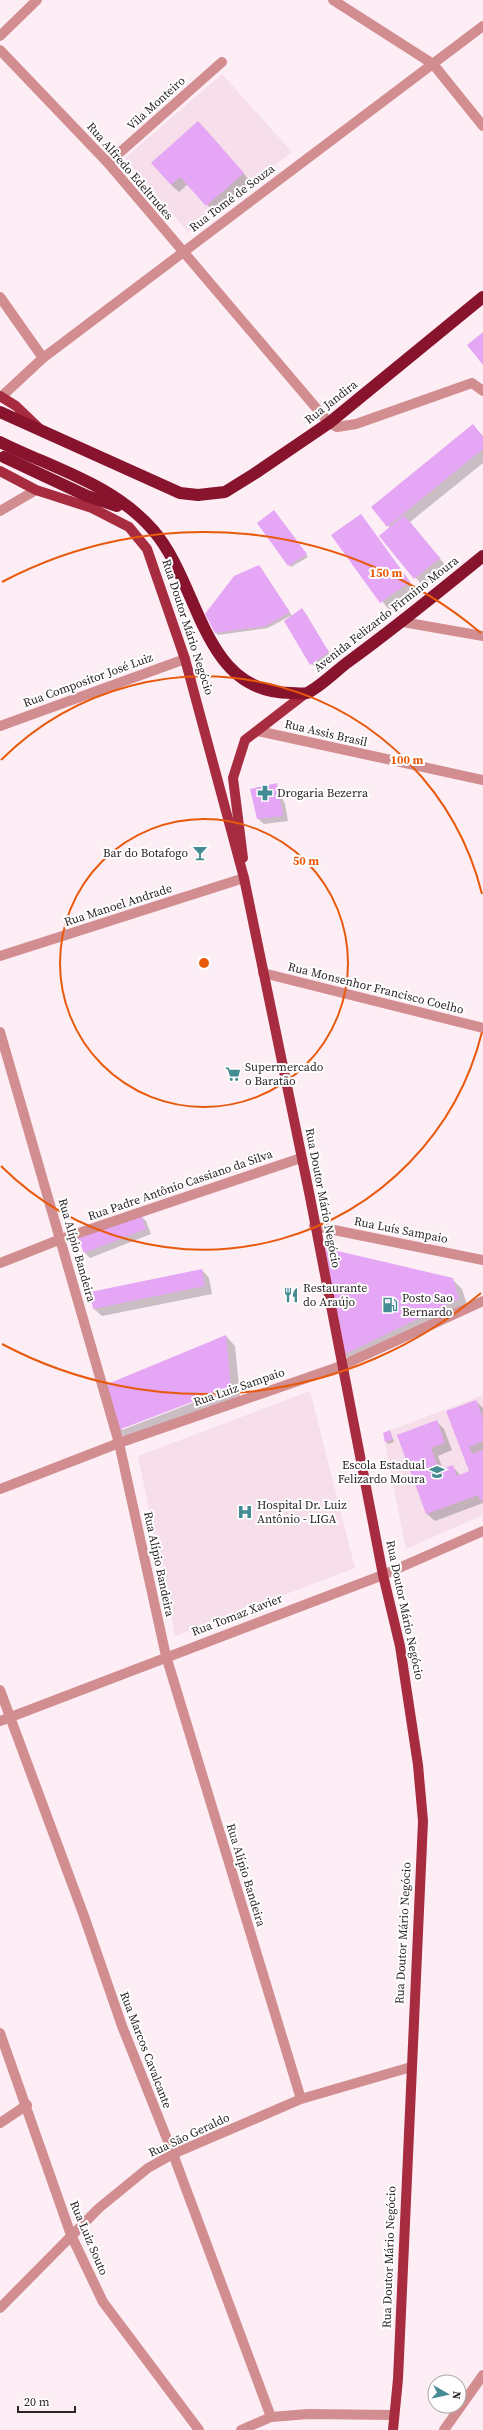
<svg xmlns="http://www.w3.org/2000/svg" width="483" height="2430" viewBox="0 0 483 2430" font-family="'Source Serif 4',serif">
<rect width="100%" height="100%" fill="#fdedf5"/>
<g fill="#f6dfea">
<polygon points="222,74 292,152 188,232 125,158"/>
<polygon points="310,1391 355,1568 175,1636 138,1456"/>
<polygon points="483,1395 483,1515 406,1549 383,1433"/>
</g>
<g fill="#0003" fill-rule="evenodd">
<polygon points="206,130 250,181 215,213 188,184 179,192 171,185"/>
<polygon points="473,425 483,436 483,463 410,522 446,566 423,586 380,536 390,528 373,507"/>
<polygon points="276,514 308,557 291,567 289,565"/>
<polygon points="361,515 416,590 389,610 332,535"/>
<polygon points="261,568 292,616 302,610 305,612 330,655 313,666 290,616 268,628 218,635 216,633"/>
<polygon points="276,784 285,804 288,821 264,824 258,819"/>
<polygon points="140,1215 146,1221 151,1234 90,1258 85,1253"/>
<polygon points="202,1270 209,1278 212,1294 102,1316 94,1309 91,1293"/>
<polygon points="452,1279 462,1289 468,1308 353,1364 344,1354"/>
<path d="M226 1336 235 1346 240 1396 127 1440 117 1430ZM236 1384V1386L122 1430V1427Z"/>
<polygon points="476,1401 483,1408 483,1503 435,1521 427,1514 398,1436 436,1421 444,1429 452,1450 438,1456 443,1470 452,1466 461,1476 470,1472 448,1411"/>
<polygon points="390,1431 394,1442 388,1444 386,1441"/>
</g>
<g fill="#e5a6f5">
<polygon points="198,121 244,173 206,206 180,177 171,185 151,163"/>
<polygon points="483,332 483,365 467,345"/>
<polygon points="473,424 483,437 483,449 387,527 371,507"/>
<polygon points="274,510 307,554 288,566 257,523"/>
<polygon points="361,514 410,582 380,603 331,535"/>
<polygon points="404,515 440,558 414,579 379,536"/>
<polygon points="259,565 290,612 266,626 215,633 205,614 234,576"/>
<polygon points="302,608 329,652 310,665 284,621"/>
<polygon points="277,783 283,816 257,819 250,789"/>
<polygon points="141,1214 146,1229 84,1253 78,1238"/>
<polygon points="325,1248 453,1278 459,1299 343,1355"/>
<polygon points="202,1269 205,1286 93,1309 90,1292"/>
<polygon points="226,1335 231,1387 116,1431 105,1385"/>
<polygon points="476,1400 483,1419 483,1441 469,1447 472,1454 483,1450 483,1499 480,1500 478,1495 426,1514 397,1435 437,1420 445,1443 431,1448 439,1470 453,1465 457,1476 469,1471 446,1411"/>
<polygon points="390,1430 392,1440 385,1442 383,1433"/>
</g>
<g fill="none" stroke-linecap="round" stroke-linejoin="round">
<g stroke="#d28d90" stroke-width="10">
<polyline points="333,0 433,64 483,126"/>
<polyline points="0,36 37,0"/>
<polyline points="0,50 108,163 329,423 337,427 356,424 472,383 483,391"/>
<polyline points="108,163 222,62"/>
<polyline points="0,297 43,358"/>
<polyline points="1,397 43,358 483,26"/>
<polyline points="0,511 36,490"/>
<polyline points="403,622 483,636"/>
<polyline points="0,726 185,659"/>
<polyline points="258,731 483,780"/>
<polyline points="0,956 244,878"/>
<polyline points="263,973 483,1028"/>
<polyline points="0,1032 119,1443 166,1656 301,2099"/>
<polyline points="314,1226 483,1260"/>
<polyline points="0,1263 61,1239 301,1158"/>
<polyline points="0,1489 119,1443 341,1366 483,1301"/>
<polyline points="0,1690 84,1916 122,2026 173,2154 271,2417"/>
<polyline points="0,1721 383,1575 483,1531"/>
<polyline points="0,2033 71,2235 103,2302 199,2430"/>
<polyline points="0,2123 27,2105"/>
<polyline points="0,2308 99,2208 148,2168 173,2154 301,2099 411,2067"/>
<polyline points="241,2430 271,2417 308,2414 393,2415"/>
<polyline points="444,2430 483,2375"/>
</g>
<g stroke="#a82c40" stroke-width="10">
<polyline points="0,396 16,406 38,427"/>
<polyline points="0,471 36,490 92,508 129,527 147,549 185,659 244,878 310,1197 383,1575 400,1646 418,1765 423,1821 398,2379 393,2430"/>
<polyline points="243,858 233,778 245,740 306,693"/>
</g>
<g stroke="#88132c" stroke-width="12">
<polyline points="0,412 180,493 198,495 225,492 254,474 329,423 483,297"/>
<path d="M0 442C52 468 113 484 153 530 184 566 194 620 222 658 239 681 262 693 291 693 295 693 303 694 307 693 319 688 337 670 348 662 395 628 439 592 483 556"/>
<polyline points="4,457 87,496 117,506"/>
</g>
</g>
<g fill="none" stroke="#e8590c" stroke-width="2">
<circle cx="204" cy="963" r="144"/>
<path d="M482 1032A287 287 0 0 1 1 1166M1 760A287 287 0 0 1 482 894"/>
<path d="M481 1293A431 431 0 0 1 2 1344M2 582A431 431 0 0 1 481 633"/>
</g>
<defs>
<g id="pharmacy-bare" transform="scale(1.2)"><path d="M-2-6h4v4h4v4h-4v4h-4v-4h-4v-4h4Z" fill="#448c93" stroke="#fff" stroke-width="2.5" paint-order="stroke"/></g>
<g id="bar-bare" transform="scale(1.2)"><path d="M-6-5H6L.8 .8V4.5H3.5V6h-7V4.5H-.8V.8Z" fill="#448c93" stroke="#fff" stroke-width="2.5" paint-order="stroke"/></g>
<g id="supermarket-bare" transform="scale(1.2)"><path d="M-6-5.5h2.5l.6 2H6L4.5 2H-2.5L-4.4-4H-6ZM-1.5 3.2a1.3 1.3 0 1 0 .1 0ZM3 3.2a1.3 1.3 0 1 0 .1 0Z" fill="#448c93" stroke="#fff" stroke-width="2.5" paint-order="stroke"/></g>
<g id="restaurant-bare" transform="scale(1.2)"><path d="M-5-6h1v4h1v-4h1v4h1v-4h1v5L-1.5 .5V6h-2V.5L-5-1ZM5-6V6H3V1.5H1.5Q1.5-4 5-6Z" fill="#448c93" stroke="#fff" stroke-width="2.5" paint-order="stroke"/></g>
<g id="fuel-bare" transform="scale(1.2)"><path d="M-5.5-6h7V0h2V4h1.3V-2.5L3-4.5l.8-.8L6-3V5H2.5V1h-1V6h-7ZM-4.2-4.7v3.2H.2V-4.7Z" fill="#448c93" stroke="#fff" stroke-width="2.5" paint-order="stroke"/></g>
<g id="school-bare" transform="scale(1.2)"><path d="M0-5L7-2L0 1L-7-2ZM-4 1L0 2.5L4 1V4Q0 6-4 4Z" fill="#448c93" stroke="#fff" stroke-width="2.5" paint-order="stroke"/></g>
<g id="hospital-bare" transform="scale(1.2)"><path d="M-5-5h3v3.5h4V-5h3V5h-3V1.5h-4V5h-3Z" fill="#448c93" stroke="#fff" stroke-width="2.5" paint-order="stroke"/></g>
</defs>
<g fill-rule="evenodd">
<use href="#pharmacy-bare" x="265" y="793"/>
<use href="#bar-bare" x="200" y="853"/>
<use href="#supermarket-bare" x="233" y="1074"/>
<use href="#restaurant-bare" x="291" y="1295"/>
<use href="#fuel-bare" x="390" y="1305"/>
<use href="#school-bare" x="437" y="1472"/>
<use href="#hospital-bare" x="245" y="1512"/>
</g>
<g text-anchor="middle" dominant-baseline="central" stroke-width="4" stroke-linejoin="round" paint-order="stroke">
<g font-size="12" fill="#2b2528" stroke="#fff">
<text transform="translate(156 103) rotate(-42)">Vila Monteiro</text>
<text transform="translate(130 171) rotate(49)">Rua Alfredo Edeltrudes</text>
<text transform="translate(232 198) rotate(-37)">Rua Tomé de Souza</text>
<text transform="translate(331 402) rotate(-38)">Rua Jandira</text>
<text transform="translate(386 614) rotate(-38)">Avenida Felizardo Firmino Moura</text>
<text transform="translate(188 627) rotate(72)">Rua Doutor Mário Negócio</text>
<text transform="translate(88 680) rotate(-20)">Rua Compositor José Luiz</text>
<text transform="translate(326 733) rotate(13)">Rua Assis Brasil</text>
<text transform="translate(118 905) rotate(-18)">Rua Manoel Andrade</text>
<text transform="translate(376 988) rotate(14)">Rua Monsenhor Francisco Coelho</text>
<text transform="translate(180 1185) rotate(-19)">Rua Padre Antônio Cassiano da Silva</text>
<text transform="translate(323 1198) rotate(79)">Rua Doutor Mário Negócio</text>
<text transform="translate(401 1230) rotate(11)">Rua Luís Sampaio</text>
<text transform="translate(77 1250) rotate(74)">Rua Alípio Bandeira</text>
<text transform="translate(239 1387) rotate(-19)">Rua Luiz Sampaio</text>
<text transform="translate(159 1564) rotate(78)">Rua Alípio Bandeira</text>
<text transform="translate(405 1610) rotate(78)">Rua Doutor Mário Negócio</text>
<text transform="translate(237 1615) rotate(-21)">Rua Tomaz Xavier</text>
<text transform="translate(246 1875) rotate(73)">Rua Alípio Bandeira</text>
<text transform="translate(403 1933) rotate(-87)">Rua Doutor Mário Negócio</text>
<text transform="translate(146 2050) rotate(69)">Rua Marcos Cavalcante</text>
<text transform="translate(189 2135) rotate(-25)">Rua São Geraldo</text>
<text transform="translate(89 2238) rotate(67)">Rua Luiz Souto</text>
<text transform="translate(389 2257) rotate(-88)">Rua Doutor Mário Negócio</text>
</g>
<g font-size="12" fill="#2b2528" stroke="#fff" text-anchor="start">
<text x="277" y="793">Drogaria Bezerra</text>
<text x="188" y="853" text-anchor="end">Bar do Botafogo</text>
<text x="245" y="1067">Supermercado<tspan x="245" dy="14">o Baratão</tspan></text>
<text x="303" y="1288">Restaurante<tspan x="303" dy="14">do Araújo</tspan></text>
<text x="402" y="1298">Posto Sao<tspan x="402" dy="14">Bernardo</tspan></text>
<text x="425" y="1465" text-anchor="end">Escola Estadual<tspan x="425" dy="14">Felizardo Moura</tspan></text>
<text x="257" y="1505">Hospital Dr. Luiz<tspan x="257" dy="14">Antônio - LIGA</tspan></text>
</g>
</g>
<circle cx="204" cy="963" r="6" fill="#e8590c" stroke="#fff" stroke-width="2"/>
<g font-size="12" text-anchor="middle" font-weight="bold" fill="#e8590c" stroke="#fff" stroke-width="4" stroke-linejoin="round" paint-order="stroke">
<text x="386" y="577">150 m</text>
<text x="407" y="764">100 m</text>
<text x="306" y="865">50 m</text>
</g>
<g transform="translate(447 2394) rotate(98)"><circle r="19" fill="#ffffff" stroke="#aaa8a9"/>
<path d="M0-3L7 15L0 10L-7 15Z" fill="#448c93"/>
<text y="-6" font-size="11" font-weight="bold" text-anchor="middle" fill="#2b2528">N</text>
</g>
<path d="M18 2406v6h57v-6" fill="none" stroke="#2b2528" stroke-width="2"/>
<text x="24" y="2406" font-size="12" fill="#2b2528" stroke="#ffffff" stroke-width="3" paint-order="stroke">20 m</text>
</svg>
